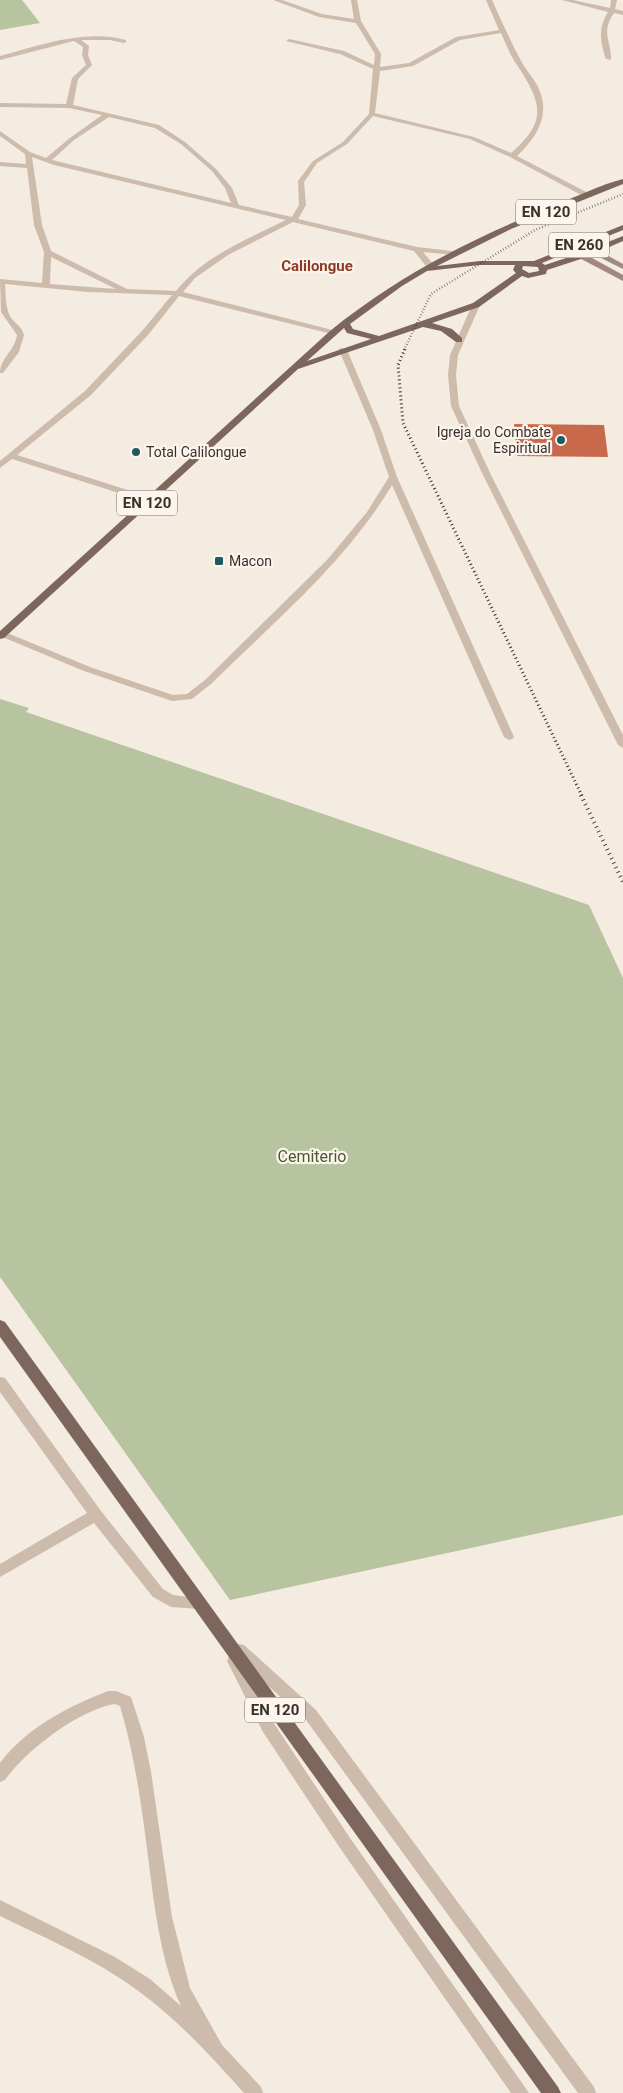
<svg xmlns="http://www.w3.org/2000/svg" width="623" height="2093" viewBox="0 0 623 2093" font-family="Roboto,sans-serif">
<rect width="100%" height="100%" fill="#f4ebe1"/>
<g fill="#b8c4a0">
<polygon points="0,0 22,0 40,23 0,30"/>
<polygon points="0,699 29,708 26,712 589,905 623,978 623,1515 230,1600 0,1277"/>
</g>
<polygon fill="#c8694b" points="514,424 604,425 608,457 517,456"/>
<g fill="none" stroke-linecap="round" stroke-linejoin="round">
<g fill="#cdbbac" fill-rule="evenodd">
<path d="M273 0H282L322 14 354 19 351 0H357L361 21 381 54 380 67 409 63 456 37 499 30 486 0H492C501 20 510 40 520 59 525 69 532 76 537 85 552 113 538 136 517 156L592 195 585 197 510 157 470 139 373 116 347 144 317 163 304 182 306 205 298 219 417 247 452 251H455V255L423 252 433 264 429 266H426L414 251 293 222 228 255 195 278 183 292 336 331V335L179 296 148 335 91 395 17 455 153 498V502H147L12 459 0 468V461L85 391 142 331 172 295 88 292 5 284C6 294 5 307 10 316 14 323 22 326 24 335L19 352 3 373H0C0 359 15 350 17 335L1 312 0 279 42 283 44 252 34 225 27 168 0 166V162L26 164 25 154 0 136V131L30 152 46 158 70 138 102 115 69 108 0 107V103L66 104 72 78 86 65 82 55 83 47 74 41 0 60V56C42 45 83 29 126 40V42L124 43 110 40H81L89 46 88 55 92 65 78 79 73 105 159 125 185 142 216 169 232 188 239 205 292 217 299 205 298 181 313 161 343 142 369 114 373 69 340 54 286 41 289 39 344 51 374 65 375 54 356 23 319 17ZM501 33C506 44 510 55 517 65 541 102 549 120 511 153L474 137 375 113 380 71 413 66 460 40ZM109 117 155 128 181 144 212 171 225 188 231 203 52 160 74 140ZM32 157 54 165 286 220C246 240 204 256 176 291L127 289 51 251 42 225ZM51 257 116 289 50 284Z"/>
<path d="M562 0H573L610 8 611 0H617L615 9 623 11V15L614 13C600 33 612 41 611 60L606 59C600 41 598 28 608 12Z"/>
<polygon points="473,303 480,305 458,355 456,375 459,406 491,475 623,735 623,748 618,745 483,475 451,406 448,375 450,355"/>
<path d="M340 348 347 350 381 430 397 477 514 737 512 739 509 740 504 737 392 485C346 562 275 621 211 684L192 699 172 701 84 671 0 636V632H5L90 667 173 695 187 694 205 680 327 560 367 512 389 477 373 430 339 350Z"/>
<polygon points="0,1377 5,1378 101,1511 163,1589 173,1595 204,1599 206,1603 204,1607 199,1609 171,1607 153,1597 94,1523 0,1577 0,1564 87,1513 0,1392"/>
<polygon points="239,1644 244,1645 316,1710 594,2087 596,2093 578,2093 306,1720 242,1662 273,1722 350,1838 529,2093 511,2093 340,1848 263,1732 227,1661 229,1656 234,1655 232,1650 234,1645"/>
<path d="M108 1691H116L131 1697 144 1737 151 1772 172 1917 190 1988 222 2045 261 2087 263 2093H244C211 2056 177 2019 137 1990 95 1959 47 1939 0 1916V1900L115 1957 150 1979 181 2006C159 1957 154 1901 147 1849 141 1801 134 1753 120 1706L115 1704C80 1709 25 1751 5 1780L0 1782V1763C26 1728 69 1706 108 1691Z"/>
</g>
<g fill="#a18a7d" fill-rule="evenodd">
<polygon points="577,242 583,242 623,264 623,269 577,246"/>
<polygon points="566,247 572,247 623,275 623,281 566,251"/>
</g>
<g fill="#7d675c" fill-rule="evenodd">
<path d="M623 179V184L511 229 437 266 480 261H534L623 225V230L542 263 545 265 578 254 623 236V241L584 258 547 270 546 274 528 278 522 276 479 307 432 323 452 329 462 338V342H456L441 331 423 327 298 369 4 638 0 639V631L330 331C399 275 473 238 555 205 578 196 600 185 623 179ZM480 265H515L513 270 516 273 473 303 379 336 353 329 350 324 402 286 427 271ZM523 266 538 267 539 271 529 273 522 269ZM344 328 347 333 371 339 307 361Z"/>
<polygon points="0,1320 5,1322 558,2087 561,2093 541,2093 0,1337"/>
</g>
<polyline stroke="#3b302b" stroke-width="2.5" stroke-dasharray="0.5 2.5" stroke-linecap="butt" points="404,350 431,294 535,230 623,194"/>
<polyline stroke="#3b302b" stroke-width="3" stroke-dasharray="1 3" stroke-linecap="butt" points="405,349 398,365 403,423 582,796"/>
<polyline stroke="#3b302b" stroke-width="4" stroke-dasharray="1 4" stroke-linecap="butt" points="581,795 623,882"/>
</g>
<g fill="#1f5a5e" stroke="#fbf5ee" stroke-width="2">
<circle cx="561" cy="440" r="5"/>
<circle cx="136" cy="452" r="5"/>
<rect x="214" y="556" width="10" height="10" rx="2.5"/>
</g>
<g text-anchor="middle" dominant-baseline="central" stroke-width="4.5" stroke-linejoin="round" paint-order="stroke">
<g font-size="14" fill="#3b302b" stroke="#fbf5ee" text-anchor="start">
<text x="551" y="432" text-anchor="end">Igreja do Combate<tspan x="551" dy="16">Espiritual</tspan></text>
<text x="146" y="452">Total Calilongue</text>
<text x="229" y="561">Macon</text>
</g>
<g fill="#fbf5ee" stroke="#756b66" stroke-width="1">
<rect x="516" y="199.5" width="60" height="25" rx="4"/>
<rect x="549" y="232.5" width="60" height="25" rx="4"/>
<rect x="117" y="490.5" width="60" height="25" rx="4"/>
<rect x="245" y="1697.5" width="60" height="25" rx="4"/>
</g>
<g font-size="15" font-weight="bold" fill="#3b302b">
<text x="546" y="212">EN 120</text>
<text x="579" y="245">EN 260</text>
<text x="147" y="503">EN 120</text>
<text x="275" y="1710">EN 120</text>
</g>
<g font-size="15" font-weight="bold" fill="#8c3b22" stroke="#fbf5ee">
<text x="317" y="266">Calilongue</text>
</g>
<g font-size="16" fill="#4a5a2e" stroke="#fbf5ee">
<text x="312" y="1156">Cemiterio</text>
</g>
</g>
</svg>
